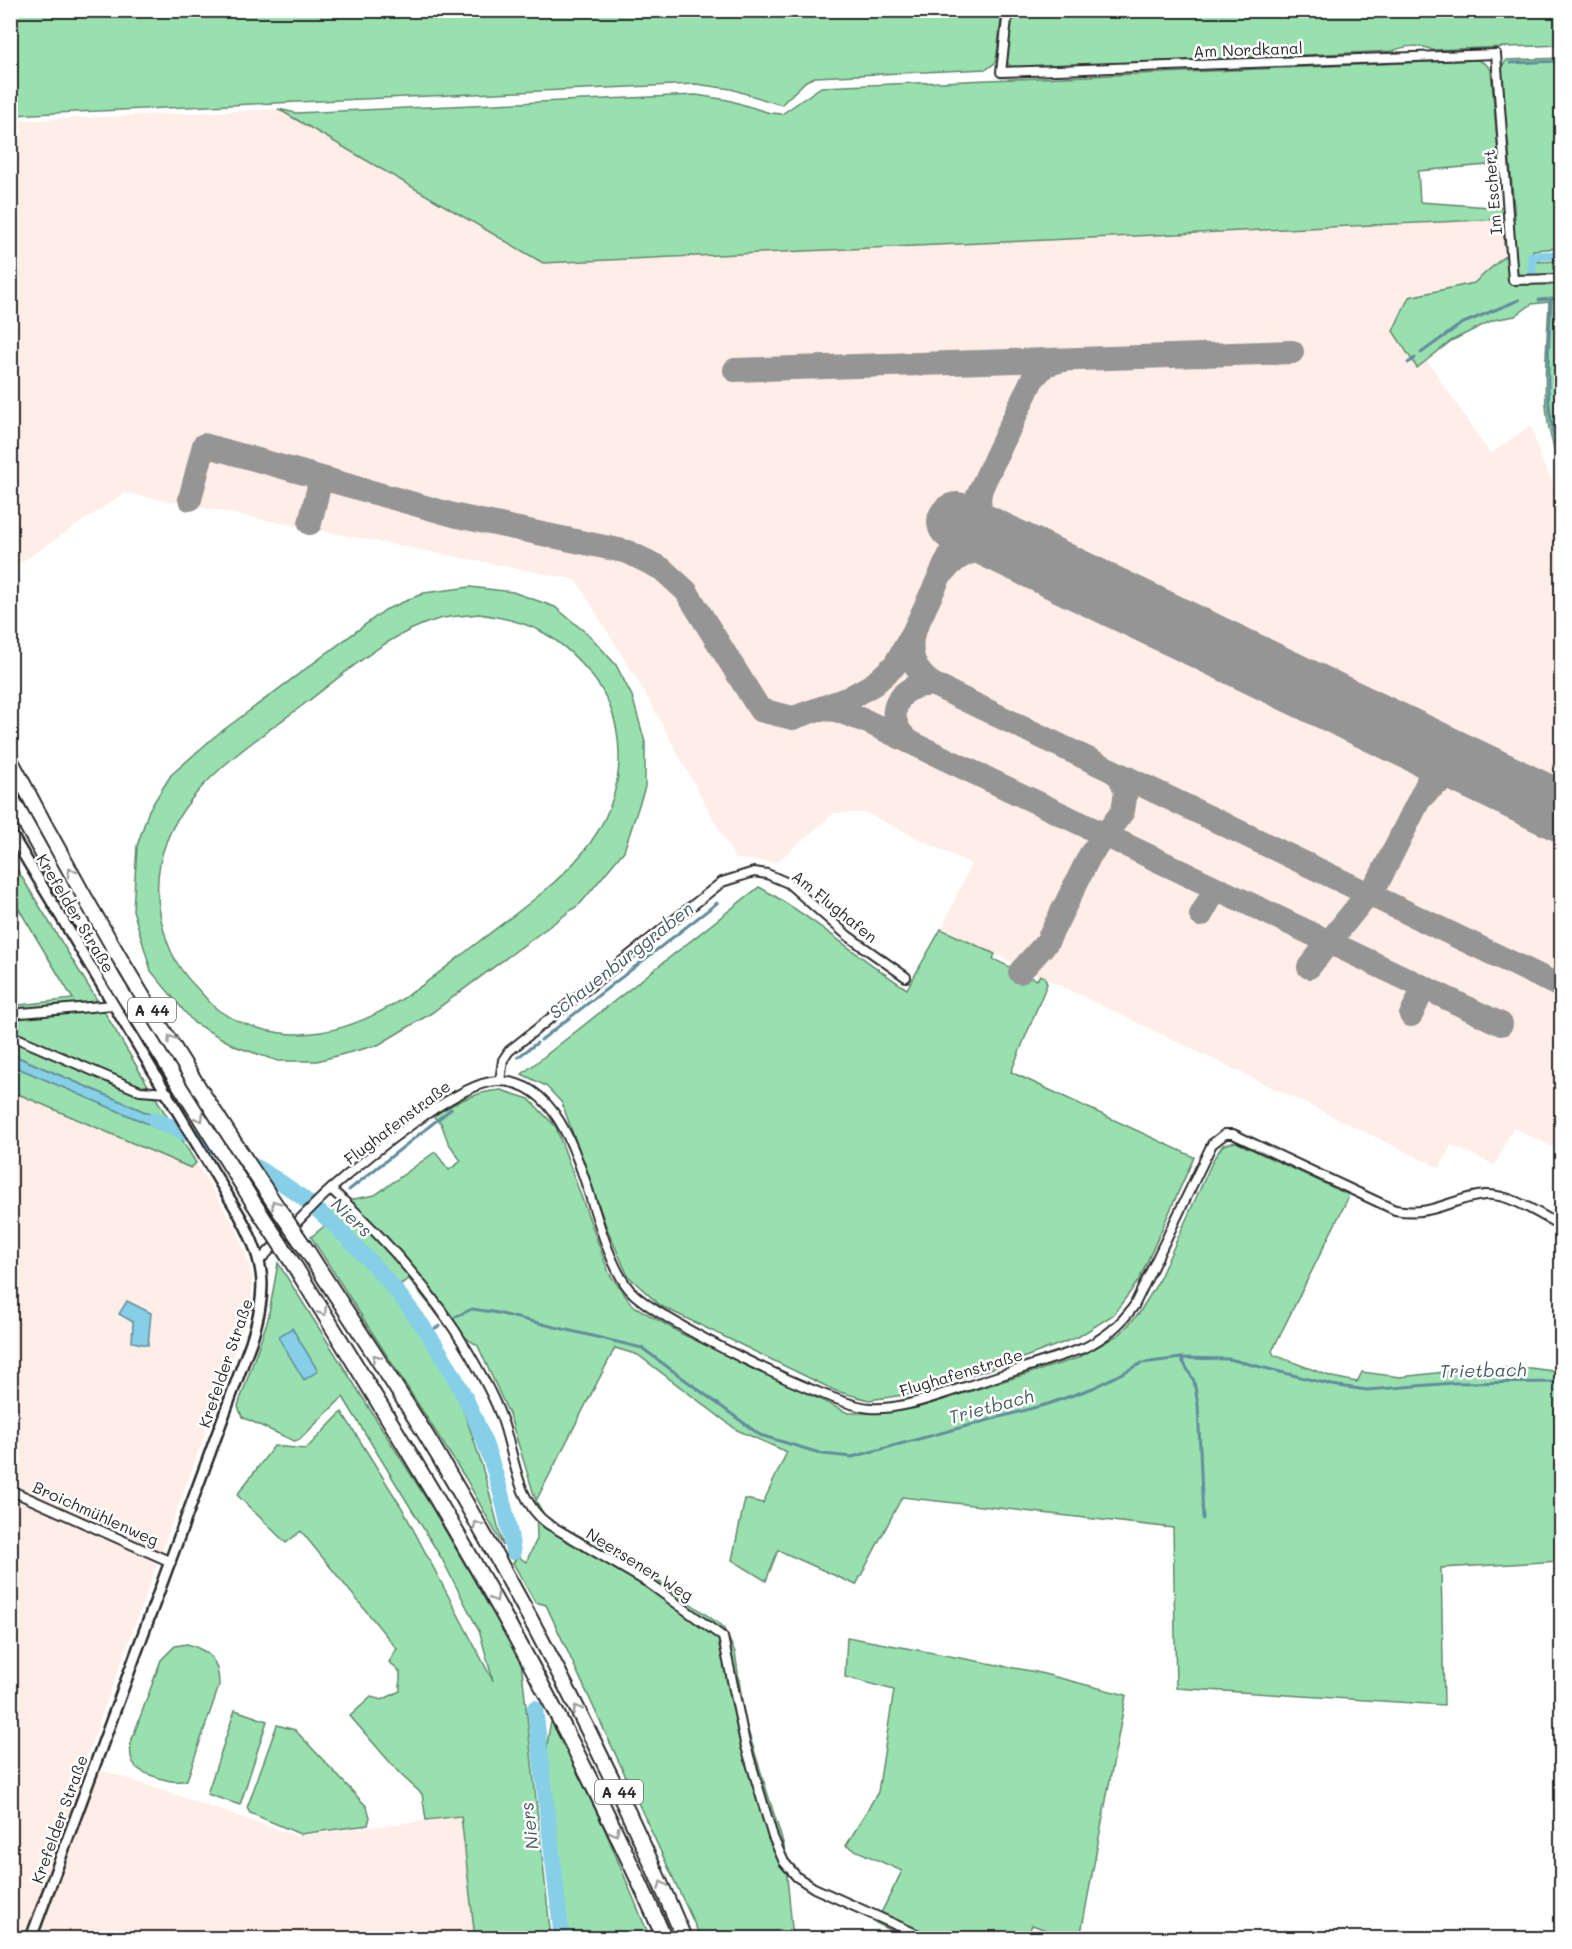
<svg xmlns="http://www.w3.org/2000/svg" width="1572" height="1949" viewBox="0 0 1572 1949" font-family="Mali,sans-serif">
<rect width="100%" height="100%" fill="#fff"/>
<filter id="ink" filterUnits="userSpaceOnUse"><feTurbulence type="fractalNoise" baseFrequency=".0167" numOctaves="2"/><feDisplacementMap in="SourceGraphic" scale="12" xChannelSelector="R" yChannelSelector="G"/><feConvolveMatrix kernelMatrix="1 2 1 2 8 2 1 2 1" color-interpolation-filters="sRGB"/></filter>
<g filter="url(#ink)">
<g fill="#feeee7">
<polygon points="278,109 543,263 1505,219 1504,244 1508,253 1474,283 1409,297 1417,368 1427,360 1490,454 1531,425 1541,460 1561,498 1561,1151 1513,1128 1495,1165 1451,1145 1440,1168 1069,990 942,928 971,864 866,813 834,813 777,862 735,859 645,693 576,580 125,493 11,569 10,121"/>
<polygon points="10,1091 191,1168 196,1163 237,1230 252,1273 252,1305 82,1769 108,1772 297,1836 461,1816 475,1938 11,1938"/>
</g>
<g fill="#98e1af" stroke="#62866d" stroke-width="1.5" fill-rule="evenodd">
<polygon points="10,11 11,10 1002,11 996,62 987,69 815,77 806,81 781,105 731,89 696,84 11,115"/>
<path d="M1013 11H1561V45L1432 50C1422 44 1403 46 1393 51L1012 68 1007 62Z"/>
<path d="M1561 58V248L1533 250 1534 262 1561 261V273L1535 275 1536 283 1561 282V466C1537 416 1547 356 1549 302L1532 304 1515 316 1493 320 1451 341 1417 368 1393 331 1409 297 1474 283 1508 253 1504 244V219L543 263 278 109 296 113 696 95 728 100 770 113 782 114 821 87 1478 60 1486 64 1491 70 1499 164 1418 171 1420 202 1504 208 1505 219 1515 218 1501 67 1507 60Z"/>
<path d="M470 587 513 592 555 607 591 637 616 665 632 696 645 742V787L624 851 581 903 430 1014 378 1045 317 1061H278L237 1047 194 1023 151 971 133 910 137 846 149 810 171 775 214 737 385 610 424 593ZM479 614C529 621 556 633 589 672 609 696 618 721 619 752 622 844 542 893 477 943 424 984 371 1032 301 1034 274 1035 240 1025 218 1010 209 1003 202 993 194 985 173 964 163 936 159 907 145 810 236 755 303 705 346 673 388 633 439 619 452 615 466 616 479 614Z"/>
<polygon points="10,858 97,1000 93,1002 11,1010 11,1006 73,999 11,896"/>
<path d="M759 887C812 916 856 956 907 989L941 929 995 954 993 959 1037 980 1040 975 1045 977 1047 984 1011 1072 1194 1157 1139 1280 1113 1315 1078 1337 1012 1362 911 1394 869 1400 836 1391 661 1306 628 1276 606 1226 562 1103 546 1086 522 1074Z"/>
<polygon points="102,1008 149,1087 129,1084 14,1034 11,1029 10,1018 13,1017"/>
<polygon points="10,1040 139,1095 156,1098 171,1123 11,1054"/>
<polygon points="11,1065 181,1138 196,1163 191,1168 11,1091"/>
<path d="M501 1090 529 1099 556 1127 609 1273 632 1305 682 1334 848 1413H883L917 1408 1078 1358 1120 1334 1139 1313 1157 1284 1214 1158 1223 1145 1236 1142 1347 1194 1348 1198 1272 1351 1274 1355 1332 1377 1357 1382 1362 1372 1400 1377 1482 1368H1530L1561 1372V1561L1441 1568 1444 1705 1176 1688 1173 1528 902 1497 856 1585 778 1550 766 1581 732 1560 745 1499 763 1503 787 1452 737 1430 638 1355 615 1348 536 1501 546 1518 640 1568 718 1623 724 1629 735 1652 745 1721 784 1846 793 1938H701L546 1605 535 1602 513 1563 518 1556 526 1562 537 1539 536 1501 509 1414 478 1346 459 1333 453 1323 443 1322 409 1279 399 1285 325 1214 338 1202 375 1195 435 1152 449 1170 461 1161 448 1142 441 1123 433 1116C456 1102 475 1092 501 1090Z"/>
<path d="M327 1224C381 1271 440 1347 465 1415 481 1458 492 1502 503 1546L466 1479 311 1237Z"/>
<polygon points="278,1263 432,1508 521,1661 551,1938 475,1938 461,1816 426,1820 422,1794 401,1775 350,1716 371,1697 382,1700 400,1691 400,1672 389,1662 397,1649 301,1531 286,1543 237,1495 274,1446 306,1449 342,1412 402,1508 493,1681 480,1633 442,1559 343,1397 299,1440 294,1441 242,1417 238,1406 268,1319"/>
<polygon points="847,1637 1036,1672 1126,1695 1080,1938 1069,1938 1032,1925 1027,1938 906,1938 876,1923 902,1871 846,1846 878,1792 894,1690 845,1677"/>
<path d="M187 1644C211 1651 219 1661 219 1686L187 1780C176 1783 170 1781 159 1778 137 1771 128 1767 131 1742L161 1660 175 1646Z"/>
<polygon points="235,1710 267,1721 240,1805 207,1794"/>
<path d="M552 1719 605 1830 650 1938H566C559 1883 536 1769 552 1719Z"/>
<polygon points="277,1725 295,1730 367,1807 370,1817 368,1825 300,1834 250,1813 247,1808"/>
</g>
<g fill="#86cfe7" stroke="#628d9c" stroke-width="1.5">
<polygon points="10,1054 171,1123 181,1138 11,1065"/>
<polygon points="127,1301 151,1313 148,1345 132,1342 133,1322 119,1314"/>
<polygon points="292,1328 318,1371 304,1380 278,1337"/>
</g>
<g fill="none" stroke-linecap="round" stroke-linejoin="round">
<g stroke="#628d9c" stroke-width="3">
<polyline points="1510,63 1562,61"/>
<path d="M1551 299C1549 353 1541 410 1562 462"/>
<polyline points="1539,300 1562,298"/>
<polyline points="1421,353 1461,324 1519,300"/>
<polyline points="1408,363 1415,358"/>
<polyline points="541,1040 717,903"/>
<polyline points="518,1057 537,1043"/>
<polyline points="349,1190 451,1109"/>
<polyline points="455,1317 472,1309 493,1312 642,1348 760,1435 823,1454 852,1457 1048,1404 1093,1388 1142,1363 1181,1358 1229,1359 1332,1385 1367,1390 1453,1383 1562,1382"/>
<polyline points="429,1331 440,1326"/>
<polyline points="1181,1358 1194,1381 1198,1404 1203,1519"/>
</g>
<polyline stroke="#86cfe7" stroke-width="9" points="1532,273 1532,256 1562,255"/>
<g stroke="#86cfe7" stroke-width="16">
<path d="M155 1120C201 1139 251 1161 292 1190 319 1209 343 1233 366 1257 445 1340 496 1438 513 1552"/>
<polyline points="535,1708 562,1938"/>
</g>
<g stroke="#959595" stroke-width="24">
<path d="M1063 360 1045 365 1032 380 913 633C908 655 915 673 934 685L1562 987"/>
<polyline points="735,370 1292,352"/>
<path d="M981 489C973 517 993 531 1012 548"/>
<polyline points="190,499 204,445 457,516 628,552 662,569 686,591 760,710 793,718 849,698 874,684 894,666 912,635"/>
<polyline points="310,523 321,478"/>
<path d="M945 571C961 549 986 547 1012 548"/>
<polyline points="821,709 836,710 868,722 1501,1024"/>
<path d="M910 742C880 719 897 681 934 685"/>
<path d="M1421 798C1443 772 1465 772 1496 780"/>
<polyline points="1201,915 1216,888"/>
<path d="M1309 967 1379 880 1427 784C1433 765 1425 752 1412 740"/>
<polyline points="1020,972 1047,942 1090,855 1123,811 1126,791 1120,777 1113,771"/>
<polyline points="1411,1015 1424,987"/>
</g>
<polyline stroke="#959595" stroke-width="60" points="957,522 1562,812"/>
<g stroke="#2b2b2b" stroke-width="12">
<g id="minor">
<polyline points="1008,10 1001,72 1496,54 1513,280 1562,279"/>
<polyline points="10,1014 113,1005"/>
<polyline points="10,1035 140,1091 168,1093"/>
<polyline points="500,1081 503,1060 509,1051 722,882 754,872 767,874 788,883 848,936 906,977"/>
<path d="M331 1189C383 1236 433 1292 469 1353 480 1372 492 1393 500 1414 515 1450 514 1500 548 1524L647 1582 723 1637 745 1743 773 1837 784 1862 797 1877 814 1888 925 1938"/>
<path d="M260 1260C284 1237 306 1211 331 1189 363 1161 458 1081 498 1081 584 1081 586 1236 629 1289 653 1319 832 1406 870 1408 903 1410 937 1395 968 1386 1007 1373 1046 1361 1084 1348 1106 1337 1120 1325 1134 1306L1212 1144 1225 1134H1233L1395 1210C1435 1217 1450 1198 1485 1195 1510 1193 1540 1215 1562 1226"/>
<polyline points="10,1490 171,1562"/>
</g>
</g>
<g stroke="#2b2b2b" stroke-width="14">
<path id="tertiary" d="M10 832 240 1216C266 1263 268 1291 251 1342L31 1938"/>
</g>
<g stroke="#2b2b2b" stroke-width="18">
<g id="motorway">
<polyline points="10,796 114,980 253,1202"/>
<path d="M308 1252C351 1320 397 1386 438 1455 530 1611 614 1772 684 1938"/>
<path d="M292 1262C402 1439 511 1615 601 1802 623 1847 645 1892 664 1938"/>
</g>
</g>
<use href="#minor" stroke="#fff" stroke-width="8"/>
<use href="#tertiary" stroke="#fff" stroke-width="9"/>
<use href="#motorway" stroke="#fff" stroke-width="14"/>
<g stroke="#2b2b2b" stroke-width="18" stroke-linecap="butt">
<g id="motorway-bridge">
<path d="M10 759C98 930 199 1095 308 1252"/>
<polyline points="253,1202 292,1262"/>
</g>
</g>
<use href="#motorway-bridge" stroke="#fff" stroke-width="14"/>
</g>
<defs><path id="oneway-chevron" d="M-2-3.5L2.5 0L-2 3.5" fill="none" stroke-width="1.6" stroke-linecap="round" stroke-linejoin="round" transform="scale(1.5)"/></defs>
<g stroke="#a0a0a0">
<use href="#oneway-chevron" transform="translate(71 872) rotate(-119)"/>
<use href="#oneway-chevron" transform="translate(171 1039) rotate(-122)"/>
<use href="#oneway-chevron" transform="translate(200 1118) rotate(58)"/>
<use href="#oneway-chevron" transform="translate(275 1204) rotate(-125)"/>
<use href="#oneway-chevron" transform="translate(323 1312) rotate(58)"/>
<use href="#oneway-chevron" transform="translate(376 1358) rotate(-123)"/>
<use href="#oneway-chevron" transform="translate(477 1525) rotate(-119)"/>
<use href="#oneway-chevron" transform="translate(495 1598) rotate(60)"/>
<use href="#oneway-chevron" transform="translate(577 1709) rotate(-117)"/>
<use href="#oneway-chevron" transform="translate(615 1832) rotate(64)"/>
<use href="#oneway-chevron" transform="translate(662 1885) rotate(-113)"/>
</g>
</g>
<g text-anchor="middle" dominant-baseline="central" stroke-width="5" stroke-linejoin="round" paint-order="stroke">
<g fill="#fff" stroke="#6b6b6b" stroke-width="1.5">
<rect x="128" y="998" width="48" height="24" rx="4.5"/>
<rect x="595" y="1780" width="48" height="24" rx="4.5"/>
</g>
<g font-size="15" font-weight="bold" fill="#2b2b2b">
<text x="152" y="1010">A 44</text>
<text x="619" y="1792">A 44</text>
</g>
<g font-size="16" fill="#2b2b2b" stroke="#fff">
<text transform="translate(1248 49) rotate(-2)">Am Nordkanal</text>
<text transform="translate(1492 192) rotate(-95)">Im Eschert</text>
<text transform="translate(835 906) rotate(39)">Am Flughafen</text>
<text transform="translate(76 913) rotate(59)">Krefelder Straße</text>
<text transform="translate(397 1122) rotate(-37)">Flughafenstraße</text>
<text transform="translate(225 1363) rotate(-71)">Krefelder Straße</text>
<text transform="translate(961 1372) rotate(-17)">Flughafenstraße</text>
<text transform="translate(96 1513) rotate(24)">Broichmühlenweg</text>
<text transform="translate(640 1564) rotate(32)">Neersener Weg</text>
<text transform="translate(59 1819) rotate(-70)">Krefelder Straße</text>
</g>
<g font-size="18" font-style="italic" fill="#465c63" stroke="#fff">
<text transform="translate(621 960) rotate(-38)">Schauenburggraben</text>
<text transform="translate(352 1217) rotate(43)">Niers</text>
<text transform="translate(1483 1370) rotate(-1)">Trietbach</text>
<text transform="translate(991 1406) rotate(-15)">Trietbach</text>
<text transform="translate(529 1826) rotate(-97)">Niers</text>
</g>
</g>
<rect width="1572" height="1949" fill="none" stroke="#fff" stroke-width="36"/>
<rect x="18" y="18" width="1536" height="1913" fill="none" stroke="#2b2b2b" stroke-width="2" filter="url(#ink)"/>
</svg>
